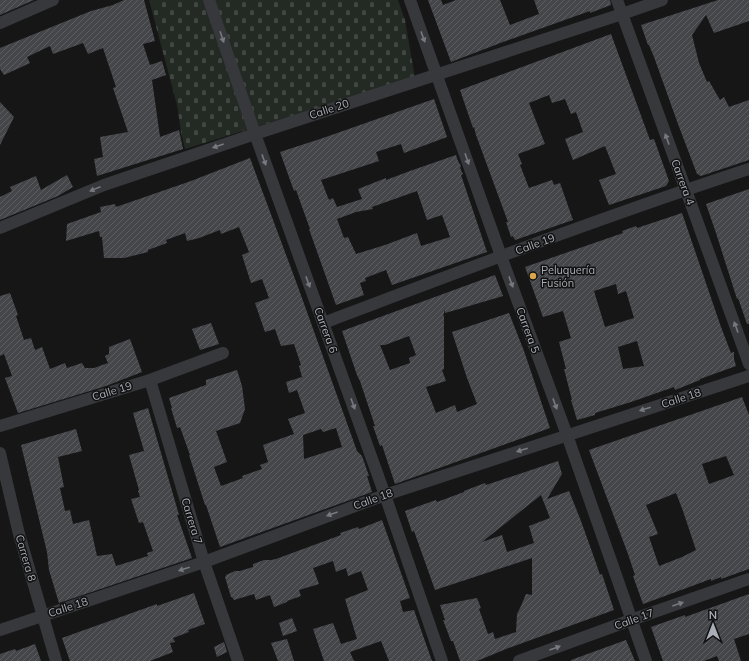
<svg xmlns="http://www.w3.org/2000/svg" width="749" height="661" viewBox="0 0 749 661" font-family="Mulish,sans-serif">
<defs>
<pattern id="cemetery-stones" width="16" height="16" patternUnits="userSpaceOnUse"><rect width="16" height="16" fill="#232923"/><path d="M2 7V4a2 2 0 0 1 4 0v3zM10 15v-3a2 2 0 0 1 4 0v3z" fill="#404641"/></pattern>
<pattern id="building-hatch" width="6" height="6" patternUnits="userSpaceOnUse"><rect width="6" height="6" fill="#45464a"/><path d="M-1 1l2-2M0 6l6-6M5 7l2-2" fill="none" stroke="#5d5e62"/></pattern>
</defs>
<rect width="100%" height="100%" fill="#161617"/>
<polygon fill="url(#cemetery-stones)" points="149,0 398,0 405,20 415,78 185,149 181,132 177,105"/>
<g fill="url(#building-hatch)" fill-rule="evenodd">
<polygon points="0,0 34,0 0,15"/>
<polygon points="124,0 144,0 155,41 143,44 150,65 162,61 166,75 152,80 160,137 179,130 183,149 97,176 94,159 103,157 100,137 128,132 113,88 116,87 103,48 88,54 83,43 53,54 50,46 27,57 30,63 4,75 0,69 0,48 91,11 113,5"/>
<polygon points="428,0 441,0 443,5 456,0 500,0 510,25 539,14 534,0 610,0 611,5 590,13 590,11 503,42 451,62"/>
<polygon points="718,0 749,0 749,21 714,33 706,15 692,35 699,63 707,82 709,81 720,100 724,97 729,107 749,100 749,160 701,176 697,174 678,124 654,57 649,45 648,45 641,25"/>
<polygon points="611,34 650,140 654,139 669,181 666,186 609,205 599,180 616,174 605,146 573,160 565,139 583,132 576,112 571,114 565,99 552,103 549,95 529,103 545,144 518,154 522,164 520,165 529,188 552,180 554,185 560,183 573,220 515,240 513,236 511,237 506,222 508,222 476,135 474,127 473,128 460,90"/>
<path d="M434 99 447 137 404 153 401 144 376 152 379 161 321 180 329 200 333 198 337 207 362 199 358 189 386 178V180L410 171 456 155 458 161 461 166 460 168 463 174 461 175 487 252 392 285 386 270 365 278 366 281 360 283 364 295 336 305 309 229H310L296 190 294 191 280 152 323 138ZM417 191 427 220 442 215 450 237 421 246 417 233 385 245 356 254 348 237 344 238 337 219 356 212 373 209 372 207Z"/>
<polygon points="0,102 14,117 0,145"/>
<path d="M250 158 298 287 357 451 362 456 369 476H367L372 492 259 533 220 547 206 505H205L189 455H190L180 427 177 428 171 408H172L169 398 206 385V380L237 370 242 386 245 409 240 423 216 431 227 462 214 467 221 486 243 478 242 476 262 469 260 465 268 462 263 445 294 434 288 419 305 413 297 390 289 393 286 382 302 377 299 366 301 365 294 344 281 346 275 329 265 332 255 303 269 298 262 279 251 283 242 255 249 252 239 227 221 234 220 230 199 238 187 241 185 233 166 240 167 243 148 250V252L124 258H104L102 237H100L99 231 66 241 67 224 101 212 100 207 115 204 116 207 191 181ZM336 428 342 447 304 459 303 435 321 429 323 432Z"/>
<polygon points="67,175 73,187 58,196 0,220 0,197 12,191 10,187 36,176 41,190"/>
<polygon points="749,189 749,324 747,324 738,298 737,299 716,233 706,204"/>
<path d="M682 213 721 327 731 353 734 352V359L736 366 700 379V380L675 390 674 387 631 402 595 413V415L577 420 571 400H572L564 369H566L559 342 571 338 563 311 543 317 525 267 623 233 622 231 636 226 637 228ZM616 284 618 294 626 291 634 318 605 327 594 291ZM637 341 644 366 623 369 618 347Z"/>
<path d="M495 275 503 296 459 309 445 313 444 309V314H443L444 316V369L442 370 446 381 426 387 436 413 455 405 457 412 477 404 467 378 452 332 509 313 524 351 550 428 395 484 382 445 380 446 373 426H375L360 381 357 375 342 331ZM409 336 416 355 409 358 410 363 390 370 380 345H385Z"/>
<polygon points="10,293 18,315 16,316 24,340 31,338 35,350 42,347 50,369 65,363 67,368 82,363 85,368 94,368 108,363 105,356 109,354 109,347 130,339 142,372 106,386 18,413 5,378 12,376 4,354 0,356 0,296"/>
<polygon points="211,323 219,344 200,350 192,329"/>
<path d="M742 397 749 415V569L721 579V577L711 581V579L643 604 633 576 635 575 628 554 589 450ZM726 456 734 475 709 484 702 464ZM676 493 683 511 696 550 682 557 659 566 649 537 658 534 646 505Z"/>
<polygon points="148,408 179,515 177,515 192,558 59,603 49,570 47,552 21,445 76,429 82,451 58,457 64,487 60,488 65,511 70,510 73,524 89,520 97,556 112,554 116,566 148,556 147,553 153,551 143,522 139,523 131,499 140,497 138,491 139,490 129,455 144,451 133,413"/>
<path d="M558 461 562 474 547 499 569 491 581 521 596 563 600 575 602 574 614 610 506 649 477 661H460L453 641H451L443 620H445L440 605 477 598 481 608 479 609 488 634 493 632 495 639 516 632 517 614 521 606 526 594 532 595V558L435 590 414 531 412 532 405 511 436 500 437 502 464 492V491L477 486 485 483 486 485ZM541 495 550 518 529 526 534 543 507 552 502 535 482 542Z"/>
<polygon points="382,520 410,598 400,601 403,612 414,610 432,661 389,661 381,641 350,652 354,661 324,661 313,629 333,623 341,644 357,639 345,599 368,590 361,571 348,576 346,568 336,572 333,561 313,568 319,584 299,590 301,596 287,601 287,602 274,607 270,595 256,600 254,594 234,600 232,597 231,597 225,577 226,576 226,575 235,571 240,571 253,567 253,564 264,560 271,560 276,559 341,535 340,533 358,527 359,529"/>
<polygon points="194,593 205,624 188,630 189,632 173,638 175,642 170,643 173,652 150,661 70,661 62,638 157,604 157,606"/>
<polygon points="749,594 749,634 734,639 741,661 719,661 717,656 704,661 663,661 651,627 685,615 685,617"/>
<polygon points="292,618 297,631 283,636 279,623"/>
<polygon points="287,639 294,661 278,661 271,643"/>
<polygon points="626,640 635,661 571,661 571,660"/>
<polygon points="224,642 227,652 217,657 214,647"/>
<polygon points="35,644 41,661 0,661 0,654 15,649 16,651"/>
</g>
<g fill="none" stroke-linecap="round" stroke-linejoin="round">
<g stroke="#37383c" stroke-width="12">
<polyline points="209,0 255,134 385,495 442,661"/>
<polyline points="410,0 501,256 567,435 646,661"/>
<polyline points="617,0 749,364"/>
<polyline points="0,23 53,0"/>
<polyline points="0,228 104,185 255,134 622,14 662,0"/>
<path d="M323 323C464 270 605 216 749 169"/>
<polyline points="150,380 204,562 238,661"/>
<polyline points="0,426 150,380 223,353"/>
<polyline points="0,453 19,534 56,661"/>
<polyline points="0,630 204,562 385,495 749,376"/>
<polyline points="519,661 631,620 749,579"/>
</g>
</g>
<defs><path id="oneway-solid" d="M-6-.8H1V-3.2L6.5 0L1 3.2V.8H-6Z"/></defs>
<g fill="#76797f">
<use href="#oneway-solid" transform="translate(222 37) rotate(71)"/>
<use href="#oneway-solid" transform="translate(423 37) rotate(70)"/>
<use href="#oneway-solid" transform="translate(667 139) rotate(-110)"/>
<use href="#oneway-solid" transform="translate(218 146) rotate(161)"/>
<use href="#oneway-solid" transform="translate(467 159) rotate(71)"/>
<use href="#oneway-solid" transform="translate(264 160) rotate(70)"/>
<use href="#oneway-solid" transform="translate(95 189) rotate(158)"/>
<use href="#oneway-solid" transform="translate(308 282) rotate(70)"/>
<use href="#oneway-solid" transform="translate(511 282) rotate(70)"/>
<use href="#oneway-solid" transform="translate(736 327) rotate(-110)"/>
<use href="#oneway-solid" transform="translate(353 404) rotate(70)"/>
<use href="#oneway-solid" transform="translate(555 404) rotate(70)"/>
<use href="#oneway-solid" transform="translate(645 409) rotate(162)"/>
<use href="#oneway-solid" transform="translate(522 450) rotate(162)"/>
<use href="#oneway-solid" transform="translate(332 514) rotate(160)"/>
<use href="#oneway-solid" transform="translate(184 569) rotate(162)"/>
<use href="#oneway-solid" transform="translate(678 604) rotate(-19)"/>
<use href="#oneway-solid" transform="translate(555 648) rotate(-20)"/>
</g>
<circle fill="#dba64b" stroke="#111112" stroke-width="1.5" cx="533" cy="276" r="4"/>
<g text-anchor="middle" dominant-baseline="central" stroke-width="3" stroke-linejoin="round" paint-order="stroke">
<g font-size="11" fill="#aaaeb6" stroke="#111112">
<text transform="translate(329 109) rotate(-18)">Calle 20</text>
<text transform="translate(683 182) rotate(70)">Carrera 4</text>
<text transform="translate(535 244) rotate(-20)">Calle 19</text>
<text transform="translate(326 330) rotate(70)">Carrera 6</text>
<text transform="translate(528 330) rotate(70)">Carrera 5</text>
<text transform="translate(112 391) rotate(-17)">Calle 19</text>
<text transform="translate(681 398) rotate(-18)">Calle 18</text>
<text transform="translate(373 499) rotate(-20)">Calle 18</text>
<text transform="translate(192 521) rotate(73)">Carrera 7</text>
<text transform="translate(26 558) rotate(74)">Carrera 8</text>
<text transform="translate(68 607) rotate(-18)">Calle 18</text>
<text transform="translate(634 619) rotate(-20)">Calle 17</text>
</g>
<g font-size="11" fill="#aaaeb6" stroke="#111112" text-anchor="start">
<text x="541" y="270">Peluquería<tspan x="541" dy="13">Fusión</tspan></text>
</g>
</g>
<g transform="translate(713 625)" stroke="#111112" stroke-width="3" paint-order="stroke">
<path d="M0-3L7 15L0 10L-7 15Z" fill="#aaaeb6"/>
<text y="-6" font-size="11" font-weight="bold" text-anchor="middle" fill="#aaaeb6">N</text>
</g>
</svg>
